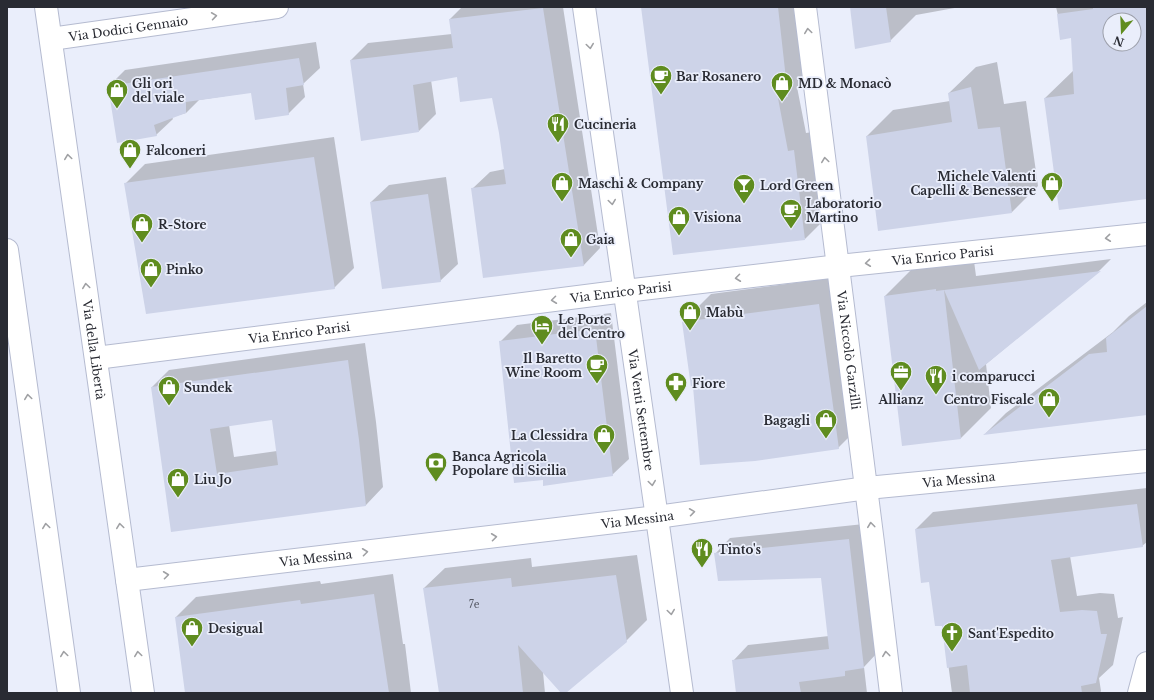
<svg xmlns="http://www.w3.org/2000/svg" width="1154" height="700" viewBox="0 0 1154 700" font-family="'Libre Baskerville',serif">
<rect width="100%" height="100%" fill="#eaeefb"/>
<g fill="#0003" fill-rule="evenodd">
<polygon points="462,7 563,7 600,248 583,266 472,189 490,172 505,169 500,133 493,97 457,76 431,80 436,114 419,131 351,60 368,43 452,34 450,19"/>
<polygon points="642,7 798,7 806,78 797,87 806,133 812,132 823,221 805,239"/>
<polygon points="851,7 960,7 916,15 890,41"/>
<path d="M1056 7H1147V198L1045 98 1074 70 1072 36 1059 19ZM1110 20H1134V44H1110Z"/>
<polygon points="316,42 320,68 303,84 305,97 288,114 252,92 199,100 186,113 172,117 173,119 156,135 109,86 125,70"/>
<polygon points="997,62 1004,104 1026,101 1038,186 1012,212 867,136 893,110 950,101 949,93 976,67"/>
<polygon points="334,137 354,268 334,288 125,184 145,164"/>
<polygon points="446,177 458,264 440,281 371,202 389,185"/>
<polygon points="1111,259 1100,270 986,364 991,408 961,438 903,445 885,296 915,266 974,261 976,276"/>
<polygon points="846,276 866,420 838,448 694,386 683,322 711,294"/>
<polygon points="1147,302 1147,413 986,433 1006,413 1113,332 1129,316"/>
<polygon points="611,313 629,459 612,475 544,479 500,342 517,325"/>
<path d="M365 343 376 422 383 487 366 505 172 530 152 387 169 370ZM273 419 277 451 234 457 229 425Z"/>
<polygon points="1147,488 1147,542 1142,546 1070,556 1077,596 1100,593 1114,594 1118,618 1123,617 1113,665 1099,678 1101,691 1100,693 952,693 943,625 916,529 933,512"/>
<polygon points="864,524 878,652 864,667 867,693 737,693 733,661 748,645 829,636 822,577 715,554 730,538"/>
<polygon points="637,555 647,620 626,641 564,693 563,693 543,672 545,693 440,693 424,588 445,568 531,558 532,567"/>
<polygon points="393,574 403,644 405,644 411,693 186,693 176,617 196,597 320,581 321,584"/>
</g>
<g fill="#cdd3e8" fill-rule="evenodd">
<polygon points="641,7 778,7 788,97 778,98 788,151 794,150 805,240 673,255"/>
<polygon points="850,7 886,7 891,42 855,49"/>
<path d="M1093 7H1147V199L1059 210 1044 98 1074 94 1071 38 1060 40 1057 14 1093 9ZM1110 20H1134V44H1110Z"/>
<polygon points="543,8 584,266 483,278 471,188 506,184 499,133 492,98 460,102 457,77 413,85 419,132 361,141 350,60 453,48 449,19"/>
<polygon points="299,58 304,85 286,88 289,115 255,120 251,93 186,102 186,113 154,125 157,136 117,143 108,86"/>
<polygon points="971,87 978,129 1000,127 1012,213 878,231 866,136 952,122 948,93"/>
<polygon points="314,157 335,289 146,314 124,183"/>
<polygon points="428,194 441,282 382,289 370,202"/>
<polygon points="1101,271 979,370 944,290 1020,281"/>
<polygon points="936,289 936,291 944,290 961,439 902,446 884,296"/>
<polygon points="819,304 839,449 755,461 700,465 693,387 691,387 682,322"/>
<polygon points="1147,306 1147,415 983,435 1089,354 1107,352 1106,338"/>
<polygon points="595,329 613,476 543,486 543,480 514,483 499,341"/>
<path d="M348 360 359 440 366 506 171 532 151 387ZM272 420 278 465 217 474 210 429Z"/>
<polygon points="1137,504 1143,547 1051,560 1060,612 1082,610 1097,611 1101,634 1107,634 1096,683 1081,686 1082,693 970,693 967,665 947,668 942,626 935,626 929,582 921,583 915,529"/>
<polygon points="849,539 864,668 845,671 845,676 799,682 801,693 736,693 732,660 829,649 821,578 718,581 714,553"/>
<polygon points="616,575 627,642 566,693 561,693 518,645 523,693 439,693 423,588 511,578 512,587"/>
<polygon points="374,594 389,693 185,693 175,617 300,600 301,604"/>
</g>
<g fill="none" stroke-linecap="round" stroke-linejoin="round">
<g stroke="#b5bbd0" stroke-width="24">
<g id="minor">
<path id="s1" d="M46 7 143 693"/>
<path id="s2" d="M584 7 682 693"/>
<path id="s3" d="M805 7C835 235 864 464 891 693"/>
<path id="s4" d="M51 39 277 7"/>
<path id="s5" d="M96 358 625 291 839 266 1147 234"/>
<path id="s6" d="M127 580 657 517 867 488 1147 461"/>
<polyline points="1139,693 1147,663"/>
</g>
</g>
<g stroke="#b5bbd0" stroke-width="24">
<polyline id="tertiary" points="7,250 69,693"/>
</g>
<use href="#minor" stroke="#fff" stroke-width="22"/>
<use href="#tertiary" stroke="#fff" stroke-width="22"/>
</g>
<defs><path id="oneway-chevron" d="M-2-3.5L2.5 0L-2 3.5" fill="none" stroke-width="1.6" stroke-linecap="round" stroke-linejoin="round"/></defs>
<g stroke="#9fa0a3">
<use href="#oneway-chevron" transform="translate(214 16) rotate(-8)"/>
<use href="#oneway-chevron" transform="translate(808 31) rotate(-98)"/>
<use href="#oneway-chevron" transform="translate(590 46) rotate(82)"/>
<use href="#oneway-chevron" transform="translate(68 157) rotate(-98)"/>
<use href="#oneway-chevron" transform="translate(825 160) rotate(-98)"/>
<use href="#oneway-chevron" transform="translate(612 202) rotate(82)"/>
<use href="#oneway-chevron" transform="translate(1108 238) rotate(174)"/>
<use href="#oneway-chevron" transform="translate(868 263) rotate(174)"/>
<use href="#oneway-chevron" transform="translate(738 278) rotate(173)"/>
<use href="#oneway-chevron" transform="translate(86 286) rotate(-98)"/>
<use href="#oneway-chevron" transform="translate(554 300) rotate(173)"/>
<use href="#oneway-chevron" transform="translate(28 397) rotate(-98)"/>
<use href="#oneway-chevron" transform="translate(652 483) rotate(82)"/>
<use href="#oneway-chevron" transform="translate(692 512) rotate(-8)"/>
<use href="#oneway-chevron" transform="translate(871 525) rotate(-97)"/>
<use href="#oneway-chevron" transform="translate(46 526) rotate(-98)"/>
<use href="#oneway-chevron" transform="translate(120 526) rotate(-98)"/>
<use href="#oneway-chevron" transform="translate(494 537) rotate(-7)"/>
<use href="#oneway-chevron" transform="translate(365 552) rotate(-7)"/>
<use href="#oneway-chevron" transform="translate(166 575) rotate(-7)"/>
<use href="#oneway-chevron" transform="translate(671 612) rotate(82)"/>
<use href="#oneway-chevron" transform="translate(64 654) rotate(-98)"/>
<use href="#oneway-chevron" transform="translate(138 654) rotate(-98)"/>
<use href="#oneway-chevron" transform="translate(886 654) rotate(-97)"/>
</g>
<defs>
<g id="cafe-pin" transform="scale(1.15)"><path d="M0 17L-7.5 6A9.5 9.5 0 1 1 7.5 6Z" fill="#5f8c1f" stroke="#eaeefb"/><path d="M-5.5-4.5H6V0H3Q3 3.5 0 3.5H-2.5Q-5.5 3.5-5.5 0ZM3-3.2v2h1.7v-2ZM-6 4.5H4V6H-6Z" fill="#fff"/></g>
<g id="shop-pin" transform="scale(1.15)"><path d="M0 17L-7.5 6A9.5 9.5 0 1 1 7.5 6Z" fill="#5f8c1f" stroke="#eaeefb"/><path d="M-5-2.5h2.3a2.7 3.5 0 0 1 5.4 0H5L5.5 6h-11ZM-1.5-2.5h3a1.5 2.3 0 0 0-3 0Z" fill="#fff"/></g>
<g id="restaurant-pin" transform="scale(1.15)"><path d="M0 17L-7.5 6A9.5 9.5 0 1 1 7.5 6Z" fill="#5f8c1f" stroke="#eaeefb"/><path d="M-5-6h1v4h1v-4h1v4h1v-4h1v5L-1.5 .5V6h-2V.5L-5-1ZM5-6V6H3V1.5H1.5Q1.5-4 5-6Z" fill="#fff"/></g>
<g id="bar-pin" transform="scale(1.15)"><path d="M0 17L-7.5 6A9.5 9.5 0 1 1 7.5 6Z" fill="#5f8c1f" stroke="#eaeefb"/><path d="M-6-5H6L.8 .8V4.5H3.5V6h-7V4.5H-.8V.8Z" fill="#fff"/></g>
<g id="hotel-pin" transform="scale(1.15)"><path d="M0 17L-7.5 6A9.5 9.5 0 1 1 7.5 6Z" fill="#5f8c1f" stroke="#eaeefb"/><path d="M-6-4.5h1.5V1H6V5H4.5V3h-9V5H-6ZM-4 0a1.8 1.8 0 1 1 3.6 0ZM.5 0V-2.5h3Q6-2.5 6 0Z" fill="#fff"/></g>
<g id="office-pin" transform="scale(1.15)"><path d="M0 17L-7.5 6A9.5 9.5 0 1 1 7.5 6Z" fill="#5f8c1f" stroke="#eaeefb"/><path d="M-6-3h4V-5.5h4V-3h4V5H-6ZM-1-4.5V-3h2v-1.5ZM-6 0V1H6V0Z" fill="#fff"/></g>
<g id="pharmacy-pin" transform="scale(1.15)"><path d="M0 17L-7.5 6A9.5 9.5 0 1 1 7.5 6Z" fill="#5f8c1f" stroke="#eaeefb"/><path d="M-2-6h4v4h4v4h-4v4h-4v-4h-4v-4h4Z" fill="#fff"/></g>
<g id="bank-pin" transform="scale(1.15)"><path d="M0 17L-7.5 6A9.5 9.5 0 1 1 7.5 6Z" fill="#5f8c1f" stroke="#eaeefb"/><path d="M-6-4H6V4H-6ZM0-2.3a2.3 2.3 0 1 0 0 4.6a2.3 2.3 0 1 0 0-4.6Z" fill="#fff"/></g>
<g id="church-pin" transform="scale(1.15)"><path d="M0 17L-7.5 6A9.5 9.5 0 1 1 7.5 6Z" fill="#5f8c1f" stroke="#eaeefb"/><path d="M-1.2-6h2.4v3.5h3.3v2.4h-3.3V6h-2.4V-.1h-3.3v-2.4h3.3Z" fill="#fff"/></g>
</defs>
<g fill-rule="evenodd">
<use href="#cafe-pin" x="661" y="76"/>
<use href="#shop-pin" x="782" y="83"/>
<use href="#shop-pin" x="117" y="90"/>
<use href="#restaurant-pin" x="558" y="124"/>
<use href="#shop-pin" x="130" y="150"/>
<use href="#shop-pin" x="562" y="183"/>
<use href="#shop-pin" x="1052" y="183"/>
<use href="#bar-pin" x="744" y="185"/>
<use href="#cafe-pin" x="791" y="210"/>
<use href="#shop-pin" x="679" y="217"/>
<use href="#shop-pin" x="142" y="224"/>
<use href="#shop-pin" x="571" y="239"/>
<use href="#shop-pin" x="151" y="269"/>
<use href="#shop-pin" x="690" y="312"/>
<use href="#hotel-pin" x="542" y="326"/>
<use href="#cafe-pin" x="597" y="365"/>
<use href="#office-pin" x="901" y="372"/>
<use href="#restaurant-pin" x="936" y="376"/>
<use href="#pharmacy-pin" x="676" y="383"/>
<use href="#shop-pin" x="169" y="387"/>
<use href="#shop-pin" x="1049" y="399"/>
<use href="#shop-pin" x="826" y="420"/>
<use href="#shop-pin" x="604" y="435"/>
<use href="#bank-pin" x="436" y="463"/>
<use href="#shop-pin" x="178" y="479"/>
<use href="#restaurant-pin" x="702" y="549"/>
<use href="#shop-pin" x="192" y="628"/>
<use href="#church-pin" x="952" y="633"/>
</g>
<g text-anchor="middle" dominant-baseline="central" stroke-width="3.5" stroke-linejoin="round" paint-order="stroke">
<g font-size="10" fill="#525560">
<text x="474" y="604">7e</text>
</g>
<g font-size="12" fill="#292b33" stroke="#eaeefb">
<text stroke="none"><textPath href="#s4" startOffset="78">Via Dodici Gennaio</textPath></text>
<text stroke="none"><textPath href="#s5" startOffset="853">Via Enrico Parisi</textPath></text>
<text stroke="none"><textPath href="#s5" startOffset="529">Via Enrico Parisi</textPath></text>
<text stroke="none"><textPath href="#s5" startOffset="205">Via Enrico Parisi</textPath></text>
<text stroke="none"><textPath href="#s1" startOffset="346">Via della Libertà</textPath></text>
<text stroke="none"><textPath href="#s3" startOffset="346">Via Niccolò Garzilli</textPath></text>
<text stroke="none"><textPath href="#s2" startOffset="407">Via Venti Settembre</textPath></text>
<text stroke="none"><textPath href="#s6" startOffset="838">Via Messina</textPath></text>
<text stroke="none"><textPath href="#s6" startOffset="514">Via Messina</textPath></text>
<text stroke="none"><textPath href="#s6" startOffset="190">Via Messina</textPath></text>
</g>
<g font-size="12" font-weight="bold" fill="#292b33" stroke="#eaeefb" text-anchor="start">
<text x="676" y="76">Bar Rosanero</text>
<text x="132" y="83">Gli ori<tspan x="132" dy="14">del viale</tspan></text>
<text x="798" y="83">MD &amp; Monacò</text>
<text x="574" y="124">Cucineria</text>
<text x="146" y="150">Falconeri</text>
<text x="1036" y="176" text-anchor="end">Michele Valenti<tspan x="1036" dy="14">Capelli &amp; Benessere</tspan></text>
<text x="578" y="183">Maschi &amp; Company</text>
<text x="760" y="185">Lord Green</text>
<text x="806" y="203">Laboratorio<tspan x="806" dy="14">Martino</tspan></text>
<text x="694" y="217">Visiona</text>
<text x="158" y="224">R-Store</text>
<text x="586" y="239">Gaia</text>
<text x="166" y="269">Pinko</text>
<text x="706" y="312">Mabù</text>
<text x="558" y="319">Le Porte<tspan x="558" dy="14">del Centro</tspan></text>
<text x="582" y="358" text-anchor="end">Il Baretto<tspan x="582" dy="14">Wine Room</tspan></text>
<text x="952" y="376">i comparucci</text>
<text x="692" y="383">Fiore</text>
<text x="184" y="387">Sundek</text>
<text x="901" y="399" text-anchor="middle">Allianz</text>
<text x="1034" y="399" text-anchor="end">Centro Fiscale</text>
<text x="810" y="420" text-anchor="end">Bagagli</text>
<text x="588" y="435" text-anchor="end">La Clessidra</text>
<text x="452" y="456">Banca Agricola<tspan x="452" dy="14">Popolare di Sicilia</tspan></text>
<text x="194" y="479">Liu Jo</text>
<text x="718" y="549">Tinto's</text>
<text x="208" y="628">Desigual</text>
<text x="968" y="633">Sant'Espedito</text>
</g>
</g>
<rect width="1154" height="700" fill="none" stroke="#292b33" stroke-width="16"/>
<g transform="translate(1122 32) rotate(199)"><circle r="19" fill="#eaeefb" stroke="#9da0ab"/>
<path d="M0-3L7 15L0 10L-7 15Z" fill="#5f8c1f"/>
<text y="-6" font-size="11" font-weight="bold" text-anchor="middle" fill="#292b33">N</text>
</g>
</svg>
